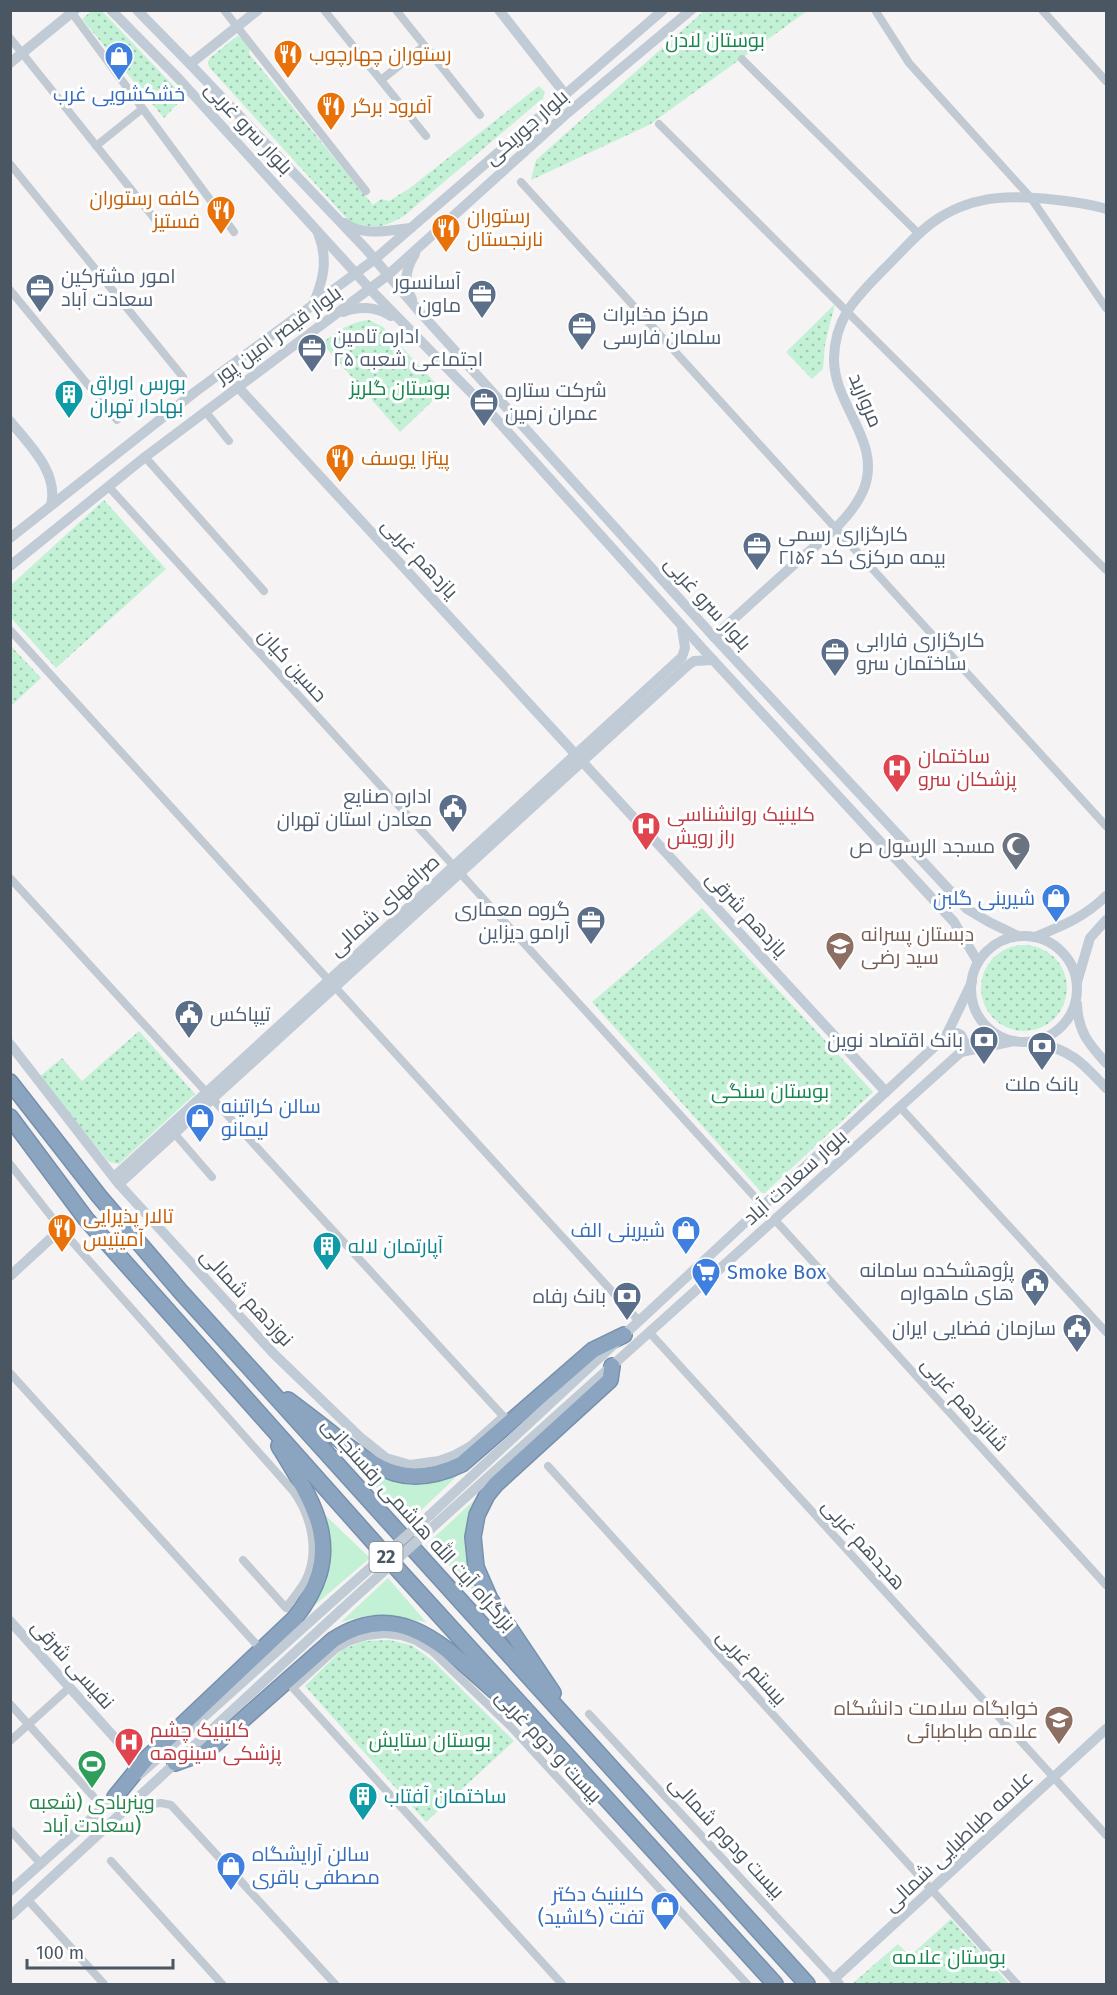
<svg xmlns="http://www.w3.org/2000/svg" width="1117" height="1995" viewBox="0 0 1117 1995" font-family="'Fira Sans',Cairo,sans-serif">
<defs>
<pattern id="park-dots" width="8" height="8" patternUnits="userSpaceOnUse" patternTransform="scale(1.5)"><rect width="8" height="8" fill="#c3f1d5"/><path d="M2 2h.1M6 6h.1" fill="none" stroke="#a0c6b0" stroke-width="1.8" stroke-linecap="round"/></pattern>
</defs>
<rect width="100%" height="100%" fill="#f5f3f3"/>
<g fill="#c3f1d5">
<polygon points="356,1464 453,1473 457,1476 408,1523"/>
<polygon points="480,1495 471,1572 480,1598 428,1543"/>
<polygon points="324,1514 370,1558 309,1610 326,1523"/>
<path d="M388 1578 426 1622C388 1615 379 1611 341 1622Z"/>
</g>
<g fill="url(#park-dots)">
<polygon points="93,10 102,11 184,97 164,118 82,19"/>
<polygon points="704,11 807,11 649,125 531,180 536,160"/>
<path d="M237 36 240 37 250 48 249 54 373 205 381 199 389 201 410 188 539 86 545 92 543 98 405 215C383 229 375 228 351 223L209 67 208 62 210 58Z"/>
<polygon points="835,304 825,344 823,369 812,379 786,352"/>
<path d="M369 320 383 327 443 391 400 432 322 343C337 331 350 322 369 320Z"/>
<polygon points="104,500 166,569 56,668 11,618 11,585"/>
<polygon points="10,645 41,678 11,706 10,706"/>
<polygon points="702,908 873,1092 765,1193 762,1193 592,1002"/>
<circle cx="1024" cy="988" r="43"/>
<polygon points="139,1031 195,1094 119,1164 109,1162 39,1077 62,1058 82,1081"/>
<polygon points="389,1640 411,1645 432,1660 514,1741 426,1822 305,1686 343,1649 365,1641"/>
<polygon points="951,1919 1009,1984 852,1984 898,1944 910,1956"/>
</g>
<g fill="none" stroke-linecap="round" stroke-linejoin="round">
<g stroke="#7690ad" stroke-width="18">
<g id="highway">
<polyline points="10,1082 99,1196 181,1292 807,1984"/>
<polyline points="10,1117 86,1219 402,1574 775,1984"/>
<path d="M288 1400C304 1412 320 1424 336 1437 379 1471 408 1490 462 1464L593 1350 624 1335"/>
<polyline points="553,1693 490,1599 476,1567 473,1537 477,1515 487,1495 496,1484 610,1380 612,1366"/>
<path d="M175 1763 206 1752 333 1640C405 1593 452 1656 504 1699"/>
<path d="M115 1797 146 1759 294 1619C347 1553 317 1508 279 1446"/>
</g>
</g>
<g stroke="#c1cad2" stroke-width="8">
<polyline points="224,10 366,191"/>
<polyline points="324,10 426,136"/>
<polyline points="396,10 480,115"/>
<polyline points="875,10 909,63 1031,198 1106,308"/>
<polyline points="1042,10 1106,81"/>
<polyline points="72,13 234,232"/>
<polyline points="10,38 158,223"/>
<polyline points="742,59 919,234"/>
<polyline points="381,80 424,46"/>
<polyline points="659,124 1106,570"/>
<polyline points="96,146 142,109"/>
<polyline points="10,164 183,377"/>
<polyline points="521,182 1106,826"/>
<polyline points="10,290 117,420"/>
<polyline points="205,411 229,441"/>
<polyline points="145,457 264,591"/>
<polyline points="108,486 763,1206"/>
<polyline points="10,630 639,1321"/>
<polyline points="10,878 504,1417"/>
<polyline points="900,1107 1106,1332"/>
<polyline points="174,1133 212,1177"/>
<path d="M10 1164 61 1229 293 1491C311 1516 320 1552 305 1581 300 1590 292 1599 286 1608L243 1560"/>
<polyline points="775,1220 1106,1585"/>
<polyline points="650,1333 1106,1835"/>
<polyline points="10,1373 256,1644"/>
<polyline points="548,1466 1017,1984"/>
<polyline points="10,1704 93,1796"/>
<polyline points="589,1714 834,1979"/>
<polyline points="10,1741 70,1687"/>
<polyline points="129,1807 161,1803 171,1805 335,1984"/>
<polyline points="10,1830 41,1864"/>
<polyline points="111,1861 222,1984"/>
<polyline points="28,1900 104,1984"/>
<polyline points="562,1984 293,1688 336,1649 348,1642 367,1636 385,1634 401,1636 416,1641 432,1651 509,1725 747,1984"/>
</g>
<g stroke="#c1cbd6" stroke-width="10">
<polyline points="111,10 179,79 370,289 488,410 702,648 954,922 978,962"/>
<polyline points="137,10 190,64 366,249 418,310 714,637 967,909 989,922 1018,936"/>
<polyline points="499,10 565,94"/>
<polyline points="10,63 75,10"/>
<polyline points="190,64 258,10"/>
<path d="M345 223C362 237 391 230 411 228"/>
<path d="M412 299C403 284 406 268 415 254"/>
<path d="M312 307C323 282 329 260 318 233"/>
<path d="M343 312C358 306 376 306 391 316"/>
<polyline points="237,386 886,1092"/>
<path d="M10 421C29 445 59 472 51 505"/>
<polyline points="10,538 195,392 375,259 663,10"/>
<polyline points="10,566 145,457 388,275 564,116 691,10"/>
<path d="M714 637C742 611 770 586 798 561 821 541 850 520 863 491 884 442 833 406 834 358 835 317 856 298 883 270 901 253 918 231 939 218 976 194 1016 195 1057 200 1074 202 1091 204 1106 209"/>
<circle cx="1024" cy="989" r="53"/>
<path d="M1035 937C1064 925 1083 918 1106 896"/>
<polyline points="1077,982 1090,938 1106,920"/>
<path d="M1077 1004C1078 1032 1089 1044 1106 1063"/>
<polyline points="946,1036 957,1033 961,1035 966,1045 961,1052"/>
<path d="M1033 1042C1070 1049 1082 1062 1106 1088"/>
<polyline points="10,1044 118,1183 274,1354 361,1438 386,1458 410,1465 439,1461 453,1456 471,1446 504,1417"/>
<polyline points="114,1177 682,657 685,648 682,628"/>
<polyline points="119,1184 687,666 694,661 713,660"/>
<polyline points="10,1276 61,1229"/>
<polyline points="430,1515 946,1036 972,982"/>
<polyline points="437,1523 961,1052 1014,1041"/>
<polyline points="10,1621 132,1757"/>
<polyline points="140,1774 334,1600"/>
<polyline points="10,1891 120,1793"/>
<polyline points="10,1916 342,1609"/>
<polyline points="839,1984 834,1979 1106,1729"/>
</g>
<use href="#highway" stroke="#8ba5c1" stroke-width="15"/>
<g stroke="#c1cbd6" stroke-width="10">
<polyline points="334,1600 430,1515"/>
<polyline points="342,1609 437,1523"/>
</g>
</g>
<defs>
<g id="restaurant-pin" transform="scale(1.5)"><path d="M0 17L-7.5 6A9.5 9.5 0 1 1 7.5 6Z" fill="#e8710a" stroke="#fff"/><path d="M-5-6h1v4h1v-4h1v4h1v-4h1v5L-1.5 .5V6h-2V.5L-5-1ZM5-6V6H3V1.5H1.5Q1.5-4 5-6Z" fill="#fff"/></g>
<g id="shop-pin" transform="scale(1.5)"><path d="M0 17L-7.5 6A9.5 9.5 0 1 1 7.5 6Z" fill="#3f7fe0" stroke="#fff"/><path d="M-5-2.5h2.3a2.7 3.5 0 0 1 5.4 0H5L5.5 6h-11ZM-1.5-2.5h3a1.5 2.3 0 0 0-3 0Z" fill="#fff"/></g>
<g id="office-pin" transform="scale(1.5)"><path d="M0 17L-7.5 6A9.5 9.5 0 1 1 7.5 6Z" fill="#5c6f8a" stroke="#fff"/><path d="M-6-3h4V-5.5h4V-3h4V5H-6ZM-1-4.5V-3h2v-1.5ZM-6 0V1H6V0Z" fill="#fff"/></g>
<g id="building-pin" transform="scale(1.5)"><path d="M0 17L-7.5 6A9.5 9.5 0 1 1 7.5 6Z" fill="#0f9aa8" stroke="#fff"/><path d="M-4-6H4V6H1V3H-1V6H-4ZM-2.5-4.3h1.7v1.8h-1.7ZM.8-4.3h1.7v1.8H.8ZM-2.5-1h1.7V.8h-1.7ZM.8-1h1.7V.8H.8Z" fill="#fff"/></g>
<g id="hospital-pin" transform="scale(1.5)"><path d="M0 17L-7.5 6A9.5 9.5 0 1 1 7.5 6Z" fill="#e0444e" stroke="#fff"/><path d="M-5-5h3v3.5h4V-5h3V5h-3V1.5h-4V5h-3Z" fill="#fff"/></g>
<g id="civic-pin" transform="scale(1.5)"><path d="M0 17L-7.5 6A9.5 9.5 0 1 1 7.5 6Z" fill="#5c6f8a" stroke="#fff"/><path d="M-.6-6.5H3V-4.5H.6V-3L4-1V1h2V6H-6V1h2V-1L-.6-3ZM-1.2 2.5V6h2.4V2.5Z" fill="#fff"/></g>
<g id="mosque-pin" transform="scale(1.5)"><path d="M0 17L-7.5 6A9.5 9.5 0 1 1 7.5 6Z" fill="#6b7280" stroke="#fff"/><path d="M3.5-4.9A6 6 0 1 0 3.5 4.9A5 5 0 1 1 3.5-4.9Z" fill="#fff"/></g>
<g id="school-pin" transform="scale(1.5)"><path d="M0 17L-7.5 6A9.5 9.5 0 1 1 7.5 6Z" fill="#8d6e63" stroke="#fff"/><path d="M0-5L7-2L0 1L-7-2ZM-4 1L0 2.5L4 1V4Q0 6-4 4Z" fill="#fff"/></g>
<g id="bank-pin" transform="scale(1.5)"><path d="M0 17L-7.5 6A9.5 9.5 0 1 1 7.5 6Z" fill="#5c6f8a" stroke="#fff"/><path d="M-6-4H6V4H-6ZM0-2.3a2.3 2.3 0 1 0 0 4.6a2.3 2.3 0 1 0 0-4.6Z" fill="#fff"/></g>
<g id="supermarket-pin" transform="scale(1.5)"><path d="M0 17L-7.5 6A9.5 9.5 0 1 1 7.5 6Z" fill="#3f7fe0" stroke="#fff"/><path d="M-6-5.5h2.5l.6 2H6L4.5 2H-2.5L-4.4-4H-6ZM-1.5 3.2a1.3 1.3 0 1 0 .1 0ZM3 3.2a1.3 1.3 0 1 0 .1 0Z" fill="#fff"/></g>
<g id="university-pin" transform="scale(1.5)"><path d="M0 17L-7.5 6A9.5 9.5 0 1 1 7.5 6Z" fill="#8d6e63" stroke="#fff"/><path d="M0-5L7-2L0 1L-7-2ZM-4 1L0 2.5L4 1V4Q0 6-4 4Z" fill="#fff"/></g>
<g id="stadium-pin" transform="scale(1.5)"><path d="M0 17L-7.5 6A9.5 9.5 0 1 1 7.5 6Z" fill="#2e9e5b" stroke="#fff"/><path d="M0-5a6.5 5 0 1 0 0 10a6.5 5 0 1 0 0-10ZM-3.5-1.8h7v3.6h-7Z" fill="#fff"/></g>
</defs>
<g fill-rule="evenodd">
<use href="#restaurant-pin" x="288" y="54"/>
<use href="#shop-pin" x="119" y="56"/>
<use href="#restaurant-pin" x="331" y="106"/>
<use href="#restaurant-pin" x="221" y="210"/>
<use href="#restaurant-pin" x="446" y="228"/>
<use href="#office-pin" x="40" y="288"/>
<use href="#office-pin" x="482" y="294"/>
<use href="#office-pin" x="582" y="326"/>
<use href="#office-pin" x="312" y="348"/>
<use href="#building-pin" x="69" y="394"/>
<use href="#office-pin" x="484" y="402"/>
<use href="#restaurant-pin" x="340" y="458"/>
<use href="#office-pin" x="757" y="546"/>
<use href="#office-pin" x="835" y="652"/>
<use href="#hospital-pin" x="897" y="768"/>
<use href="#civic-pin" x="453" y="808"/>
<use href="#hospital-pin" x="646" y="826"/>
<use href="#mosque-pin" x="1016" y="846"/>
<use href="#shop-pin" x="1056" y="898"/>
<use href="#office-pin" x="591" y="920"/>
<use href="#school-pin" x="840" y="946"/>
<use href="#civic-pin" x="189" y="1014"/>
<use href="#bank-pin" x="984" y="1040"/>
<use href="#bank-pin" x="1042" y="1046"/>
<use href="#shop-pin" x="200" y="1118"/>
<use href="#restaurant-pin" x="62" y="1228"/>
<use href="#shop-pin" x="686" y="1230"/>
<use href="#building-pin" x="327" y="1246"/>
<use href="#supermarket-pin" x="706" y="1272"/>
<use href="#civic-pin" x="1035" y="1282"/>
<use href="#bank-pin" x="627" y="1296"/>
<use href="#civic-pin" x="1077" y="1328"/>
<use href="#university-pin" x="1059" y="1720"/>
<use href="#hospital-pin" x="129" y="1742"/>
<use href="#stadium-pin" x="92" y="1764"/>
<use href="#building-pin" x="363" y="1796"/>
<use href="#shop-pin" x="231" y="1866"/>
<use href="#shop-pin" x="665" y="1906"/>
</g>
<g text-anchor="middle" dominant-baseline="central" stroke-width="6" stroke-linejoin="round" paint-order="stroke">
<rect fill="#fff" stroke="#808990" stroke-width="1.5" x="369.5" y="1542" width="33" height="30" rx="4.5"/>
<g font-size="18" font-weight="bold" fill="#4a5661">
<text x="386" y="1557">22</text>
</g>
<g font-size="20" fill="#17864f" stroke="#fff">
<text x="715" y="40">بوستان لادن</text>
<text x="400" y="388">بوستان گلریز</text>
<text x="770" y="1091">بوستان سنگی</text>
<text x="430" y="1740">بوستان ستایش</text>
<text x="949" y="1957">بوستان علامه</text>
</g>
<g font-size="20" fill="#c56008" stroke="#fff" text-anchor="start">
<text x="309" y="54">رستوران چهارچوب</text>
<text x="352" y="106">آفرود برگر</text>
<text x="200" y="198" text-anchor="end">کافه رستوران<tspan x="200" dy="23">فستیز</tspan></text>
<text x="467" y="216">رستوران<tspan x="467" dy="23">نارنجستان</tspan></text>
<text x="361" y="458">پیتزا یوسف</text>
<text x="83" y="1216">تالار پذیرایی<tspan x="83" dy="23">آمیتیس</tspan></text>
</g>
<g font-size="20" fill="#366cbe" stroke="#fff" text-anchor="end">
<text x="119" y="94" text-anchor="middle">خشکشویی غرب</text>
<text x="1035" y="898">شیرینی گلبن</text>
<text x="221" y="1106" text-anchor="start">سالن کراتینه<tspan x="221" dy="23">لیمانو</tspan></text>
<text x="665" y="1230">شیرینی الف</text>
<text x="727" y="1272" text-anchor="start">Smoke Box</text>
<text x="252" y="1854" text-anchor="start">سالن آرایشگاه<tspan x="252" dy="23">مصطفی باقری</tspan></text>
<text x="644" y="1894">کلینیک دکتر<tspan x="644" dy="23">تفت (گلشید)</tspan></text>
</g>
<g font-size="20" fill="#4a5661" stroke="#fff">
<text transform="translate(526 127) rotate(-41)">بلوار جوریکی</text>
<text transform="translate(249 128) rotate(47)">بلوار سرو غربی</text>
<text transform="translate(278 334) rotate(-36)">بلوار قیصر امین پور</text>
<text transform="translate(866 400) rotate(67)">مروارید</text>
<text transform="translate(420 558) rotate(47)">یازدهم غربی</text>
<text transform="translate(708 603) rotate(48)">بلوار سرو غربی</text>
<text transform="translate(293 665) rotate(48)">حسین کیان</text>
<text transform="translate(384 905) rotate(-42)">صرافهای شمالی</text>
<text transform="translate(747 914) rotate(47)">یازدهم شرقی</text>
<text transform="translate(795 1177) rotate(-42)">بلوار سعادت آباد</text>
<text transform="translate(247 1297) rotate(47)">نوزدهم شمالی</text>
<text transform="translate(965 1404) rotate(48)">شانزدهم غربی</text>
<text transform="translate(419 1524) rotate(48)">بزرگراه آیت الله هاشمی رفسنجانی</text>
<text transform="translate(864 1544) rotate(48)">هجدهم غربی</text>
<text transform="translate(73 1664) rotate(48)">نفیسی شرقی</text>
<text transform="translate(752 1667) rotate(48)">بیستم غربی</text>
<text transform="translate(549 1746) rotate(47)">بیست و دوم غربی</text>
<text transform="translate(727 1837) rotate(47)">بیست ودوم شمالی</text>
<text transform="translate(958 1841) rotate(-43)">علامه طباطبایی شمالی</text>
</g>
<g font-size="20" fill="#4e5e75" stroke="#fff" text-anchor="start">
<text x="61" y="276">امور مشترکین<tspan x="61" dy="23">سعادت آباد</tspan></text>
<text x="461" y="282" text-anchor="end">آسانسور<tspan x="461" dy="23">ماون</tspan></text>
<text x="603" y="314">مرکز مخابرات<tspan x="603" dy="23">سلمان فارسی</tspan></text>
<text x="333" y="336">اداره تامین<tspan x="333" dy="23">اجتماعی شعبه ۲۵</tspan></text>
<text x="505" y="390">شرکت ستاره<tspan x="505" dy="23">عمران زمین</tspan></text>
<text x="778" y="534">کارگزاری رسمی<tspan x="778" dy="23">بیمه مرکزی کد ۲۱۵۶</tspan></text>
<text x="856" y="640">کارگزاری فارابی<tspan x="856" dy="23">ساختمان سرو</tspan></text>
<text x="432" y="796" text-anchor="end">اداره صنایع<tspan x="432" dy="23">معادن استان تهران</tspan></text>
<text x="570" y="909" text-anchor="end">گروه معماری<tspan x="570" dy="23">آرامو دیزاین</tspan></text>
<text x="210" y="1014">تیپاکس</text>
<text x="963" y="1040" text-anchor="end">بانک اقتصاد نوین</text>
<text x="1042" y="1084" text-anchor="middle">بانک ملت</text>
<text x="1014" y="1270" text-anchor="end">پژوهشکده سامانه<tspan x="1014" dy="23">های ماهواره</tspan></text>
<text x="606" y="1296" text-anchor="end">بانک رفاه</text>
<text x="1056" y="1328" text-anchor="end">سازمان فضایی ایران</text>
</g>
<g font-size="20" fill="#0d838f" stroke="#fff" text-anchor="start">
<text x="90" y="383">بورس اوراق<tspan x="90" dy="23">بهادار تهران</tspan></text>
<text x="348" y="1246">آپارتمان لاله</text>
<text x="384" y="1796">ساختمان آفتاب</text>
</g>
<g font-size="20" fill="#be3a42" stroke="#fff" text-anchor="start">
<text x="918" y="756">ساختمان<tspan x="918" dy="23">پزشکان سرو</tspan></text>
<text x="667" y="814">کلینیک روانشناسی<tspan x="667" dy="23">راز رویش</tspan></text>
<text x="150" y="1730">کلینیک چشم<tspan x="150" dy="23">پزشکی سینوهه</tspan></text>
</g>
<g font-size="20" fill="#5b616d" stroke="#fff" text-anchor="end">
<text x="995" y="846">مسجد الرسول ص</text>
</g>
<g font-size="20" fill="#785e54" stroke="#fff" text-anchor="start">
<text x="861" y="934">دبستان پسرانه<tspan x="861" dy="23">سید رضی</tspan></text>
<text x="1038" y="1708" text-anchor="end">خوابگاه سلامت دانشگاه<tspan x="1038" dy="23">علامه طباطبائی</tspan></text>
</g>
<g font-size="20" fill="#27864d" stroke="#fff">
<text x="92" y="1802">وینربادی (شعبه<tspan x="92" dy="23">سعادت آباد)</tspan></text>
</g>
</g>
<rect width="1117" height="1995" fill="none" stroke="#4a5661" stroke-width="24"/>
<path d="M27 1959v9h146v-9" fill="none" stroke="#4a5661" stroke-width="3"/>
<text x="36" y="1959" font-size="18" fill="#4a5661" stroke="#ffffff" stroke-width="4.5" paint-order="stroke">100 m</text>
</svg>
